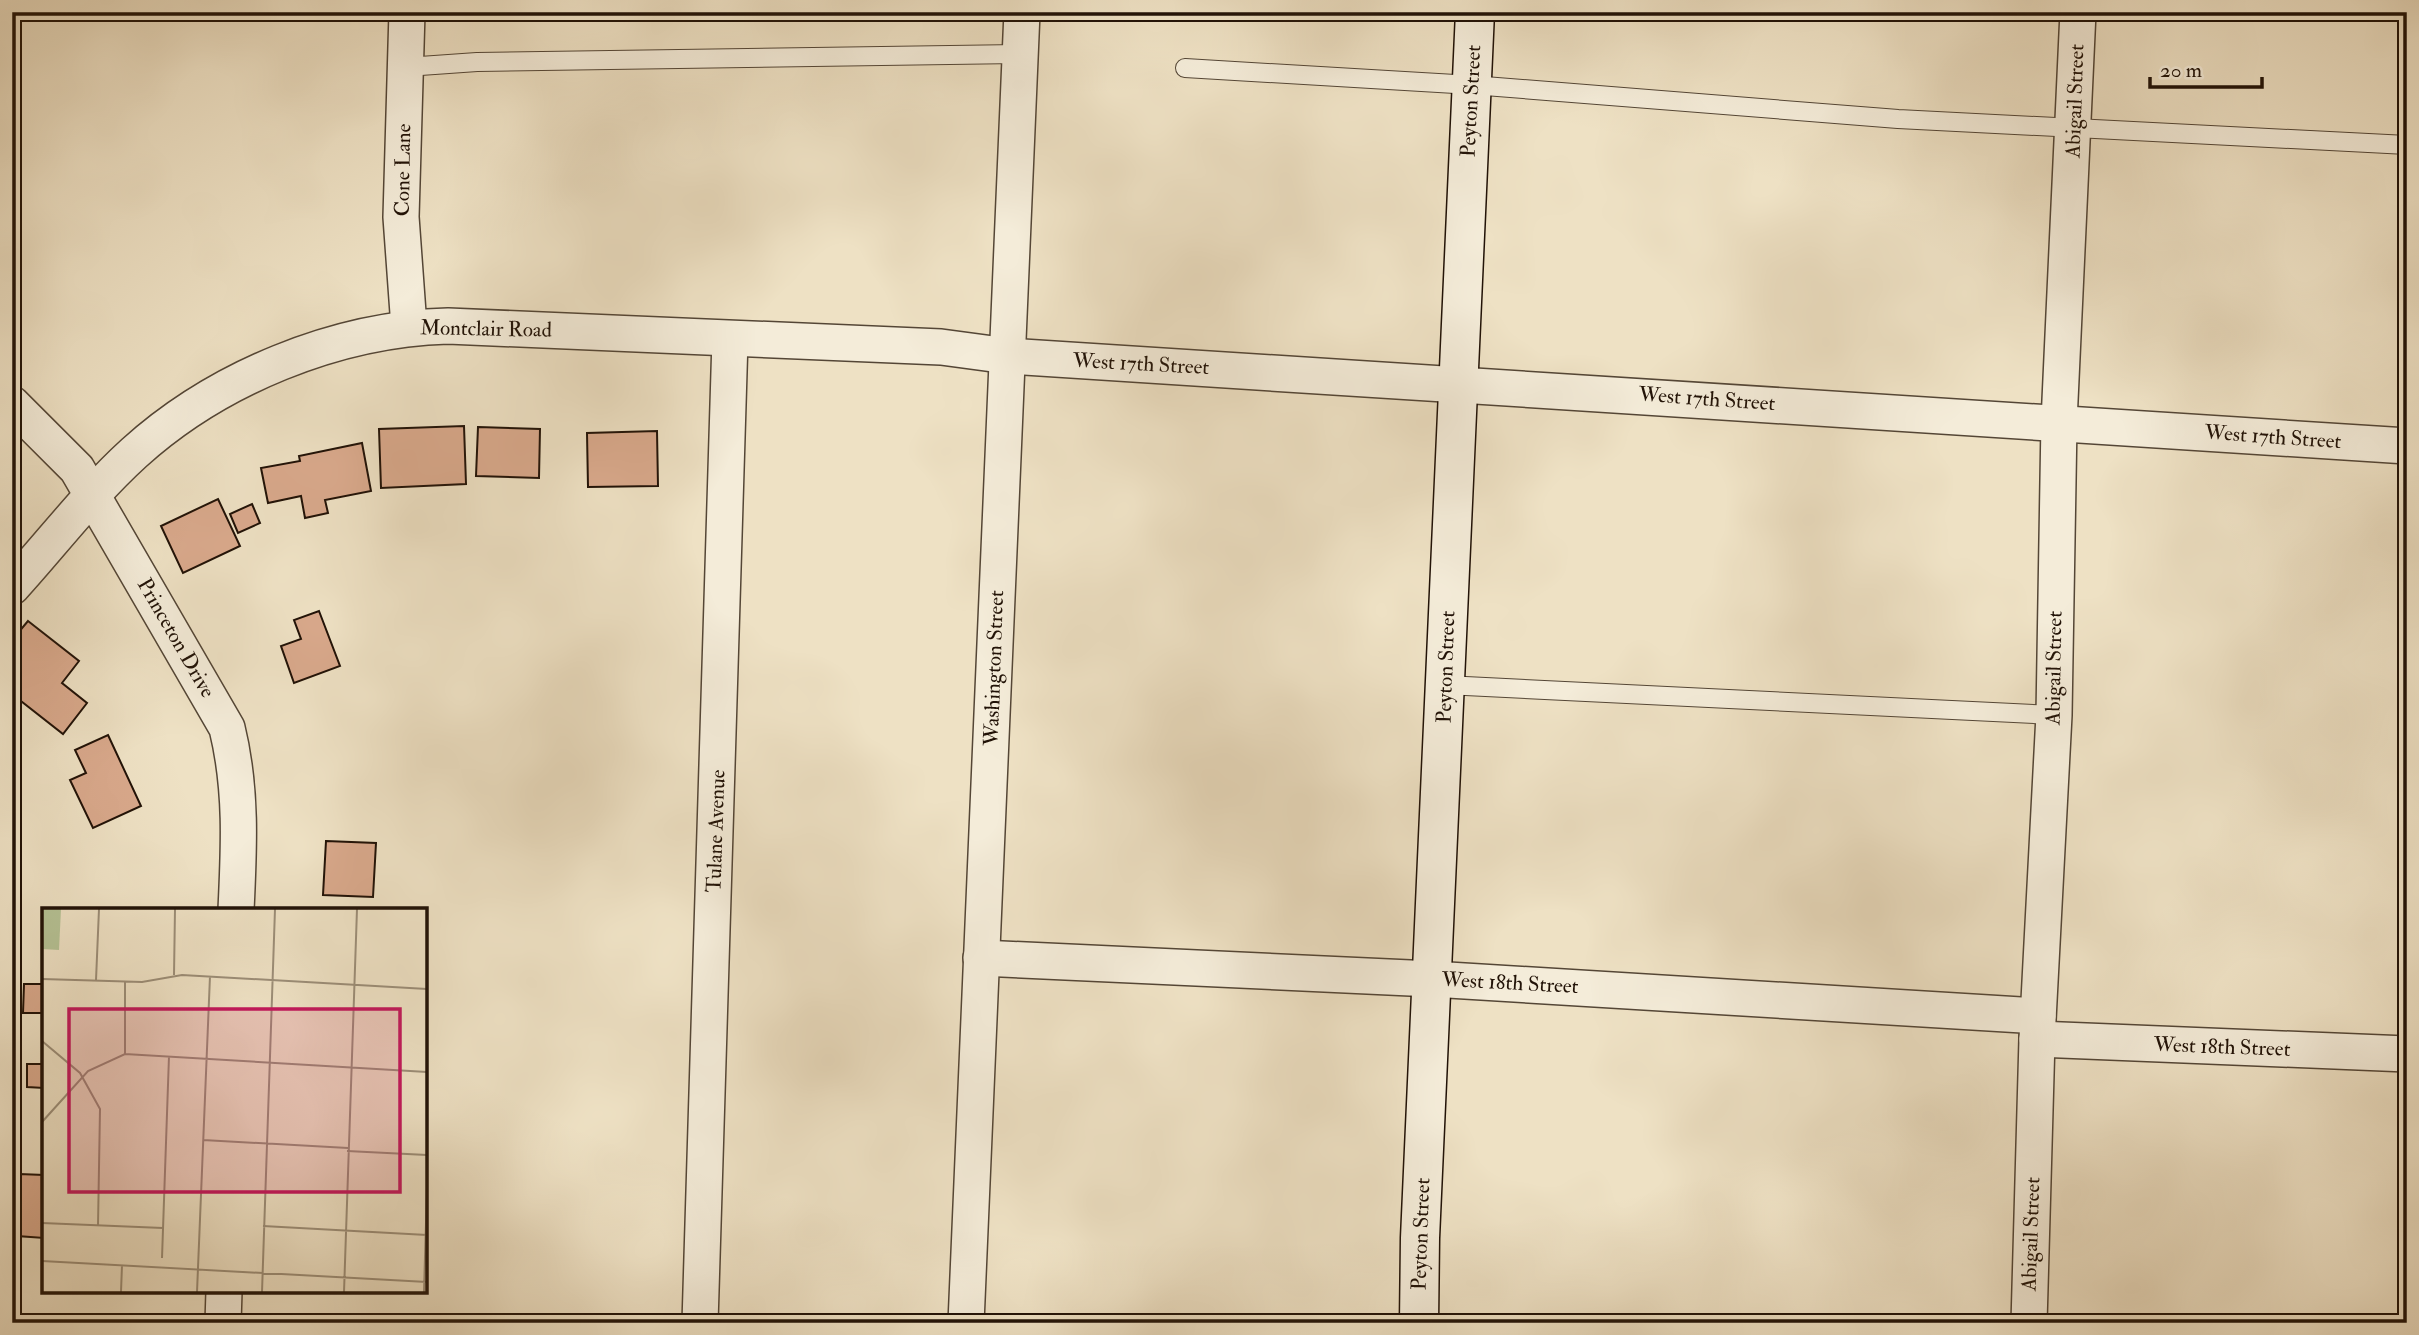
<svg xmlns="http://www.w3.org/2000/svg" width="2419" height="1335" viewBox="0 0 2419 1335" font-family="'IM FELL Double Pica',serif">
<rect width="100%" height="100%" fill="#eee1c4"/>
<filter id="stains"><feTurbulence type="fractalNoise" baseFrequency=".00286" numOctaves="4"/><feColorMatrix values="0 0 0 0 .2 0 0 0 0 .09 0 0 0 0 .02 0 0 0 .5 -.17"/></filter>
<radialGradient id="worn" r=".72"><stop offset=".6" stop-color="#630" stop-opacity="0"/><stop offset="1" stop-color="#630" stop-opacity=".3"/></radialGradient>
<g fill="#d9a98c" stroke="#211207" stroke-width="2">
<polygon points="464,426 466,484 381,488 379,429"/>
<polygon points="478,427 540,429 539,478 476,476"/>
<polygon points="657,431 658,486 588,487 587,433"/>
<polygon points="362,443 371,491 325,500 328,513 305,518 301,496 268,503 261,468 300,461 299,456"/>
<polygon points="218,499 240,546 183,573 161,526"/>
<polygon points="252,504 260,523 238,533 230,514"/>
<polygon points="319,611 340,666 294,683 281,646 301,639 294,620"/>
<polygon points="28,621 79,661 62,683 87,703 63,734 12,694 12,640"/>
<polygon points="108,735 141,806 93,828 70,780 86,773 75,750"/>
<polygon points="326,841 376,843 373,897 323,895"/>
<polygon points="24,984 44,984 44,1013 23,1013"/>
<polygon points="27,1064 44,1064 44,1088 27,1087"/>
<polygon points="19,1174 44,1175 44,1238 17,1236"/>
</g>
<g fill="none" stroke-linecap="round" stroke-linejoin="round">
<g stroke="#544636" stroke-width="20">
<g id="lane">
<polyline points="406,67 477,62 1021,54"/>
<polyline points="1185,68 1472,85 1898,119 2407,145"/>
<polyline points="1445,685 2054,715"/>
</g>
</g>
<g stroke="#544636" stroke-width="38">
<g id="street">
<polyline points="407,12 401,217 409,327"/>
<path d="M12 404 77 469 227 728C242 789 239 848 236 910"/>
<path d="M12 587C52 543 90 493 134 453 217 378 336 329 448 326L941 347 1008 356 2407 446"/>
<polyline points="981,958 1432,979 2038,1016"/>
<polyline points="2037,1039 2407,1054"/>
<polyline points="223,1323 224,1291"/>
<polyline points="700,1323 730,339"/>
<polyline points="966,1323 1022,12"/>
<polyline points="2029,1323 2037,1039 2054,715 2059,422 2078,12"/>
</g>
</g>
<g stroke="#211207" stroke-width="41">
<polyline id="secondary" points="1419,1323 1420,1238 1475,12"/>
</g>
<use href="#lane" stroke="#f4ecd9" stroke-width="18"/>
<use href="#street" stroke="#f4ecd9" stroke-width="35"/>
<use href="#secondary" stroke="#f4ecd9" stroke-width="38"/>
</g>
<g text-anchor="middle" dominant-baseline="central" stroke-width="5" stroke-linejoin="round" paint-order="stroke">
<g font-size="21" fill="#211207" stroke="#f4ecd9">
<text transform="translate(1471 101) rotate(-87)">Peyton Street</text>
<text transform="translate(2075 101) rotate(-88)">Abigail Street</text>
<text transform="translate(403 170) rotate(-89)">Cone Lane</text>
<text transform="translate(486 329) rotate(1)">Montclair Road</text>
<text transform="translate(1141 364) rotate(3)">West 17th Street</text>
<text transform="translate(1707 399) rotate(4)">West 17th Street</text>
<text transform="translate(2273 437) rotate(4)">West 17th Street</text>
<text transform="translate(176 638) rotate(60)">Princeton Drive</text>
<text transform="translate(1446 667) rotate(-88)">Peyton Street</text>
<text transform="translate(994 668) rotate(-88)">Washington Street</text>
<text transform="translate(2054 668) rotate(-89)">Abigail Street</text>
<text transform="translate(716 831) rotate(-88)">Tulane Avenue</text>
<text transform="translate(1510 983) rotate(3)">West 18th Street</text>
<text transform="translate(2222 1047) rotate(2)">West 18th Street</text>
<text transform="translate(1421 1234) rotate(-88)">Peyton Street</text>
<text transform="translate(2031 1234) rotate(-88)">Abigail Street</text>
</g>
</g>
<g transform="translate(42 908)">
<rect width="385" height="385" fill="#eee1c4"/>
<path d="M0 1H19L17 42 0 41Z" fill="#b6c396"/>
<path fill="none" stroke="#9c8e78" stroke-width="2" d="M132 67 133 1M0 71 100 74 140 67 385 81M54 72 57 1M0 133 38 165 58 201 56 318M83 146V74M0 214 46 163 83 146 385 164M161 232 306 240M305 243 385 247M0 315 121 320M221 318 385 327M120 350 127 148M0 353 385 374M79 384 80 357M155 384 168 68M220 384 233 1M302 384 315 1M382 384 385 280"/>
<path fill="#c2185b" fill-opacity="0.15" stroke="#c2185b" stroke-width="3.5" d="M27 101H358V284H27Z"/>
<rect width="385" height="385" fill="none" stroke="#211207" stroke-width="3.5"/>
</g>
<rect width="2419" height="1335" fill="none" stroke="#eee1c4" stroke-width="42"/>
<rect x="14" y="14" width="2391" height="1307" fill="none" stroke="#211207" stroke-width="3.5"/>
<rect x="21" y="21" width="2377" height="1293" fill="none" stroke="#211207" stroke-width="2"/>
<path d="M2150 77v10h112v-10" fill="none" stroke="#211207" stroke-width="3.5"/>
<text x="2160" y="77" font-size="21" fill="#211207" stroke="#f4ecd9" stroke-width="5" paint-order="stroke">20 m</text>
<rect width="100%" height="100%" filter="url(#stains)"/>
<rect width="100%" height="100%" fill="url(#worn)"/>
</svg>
